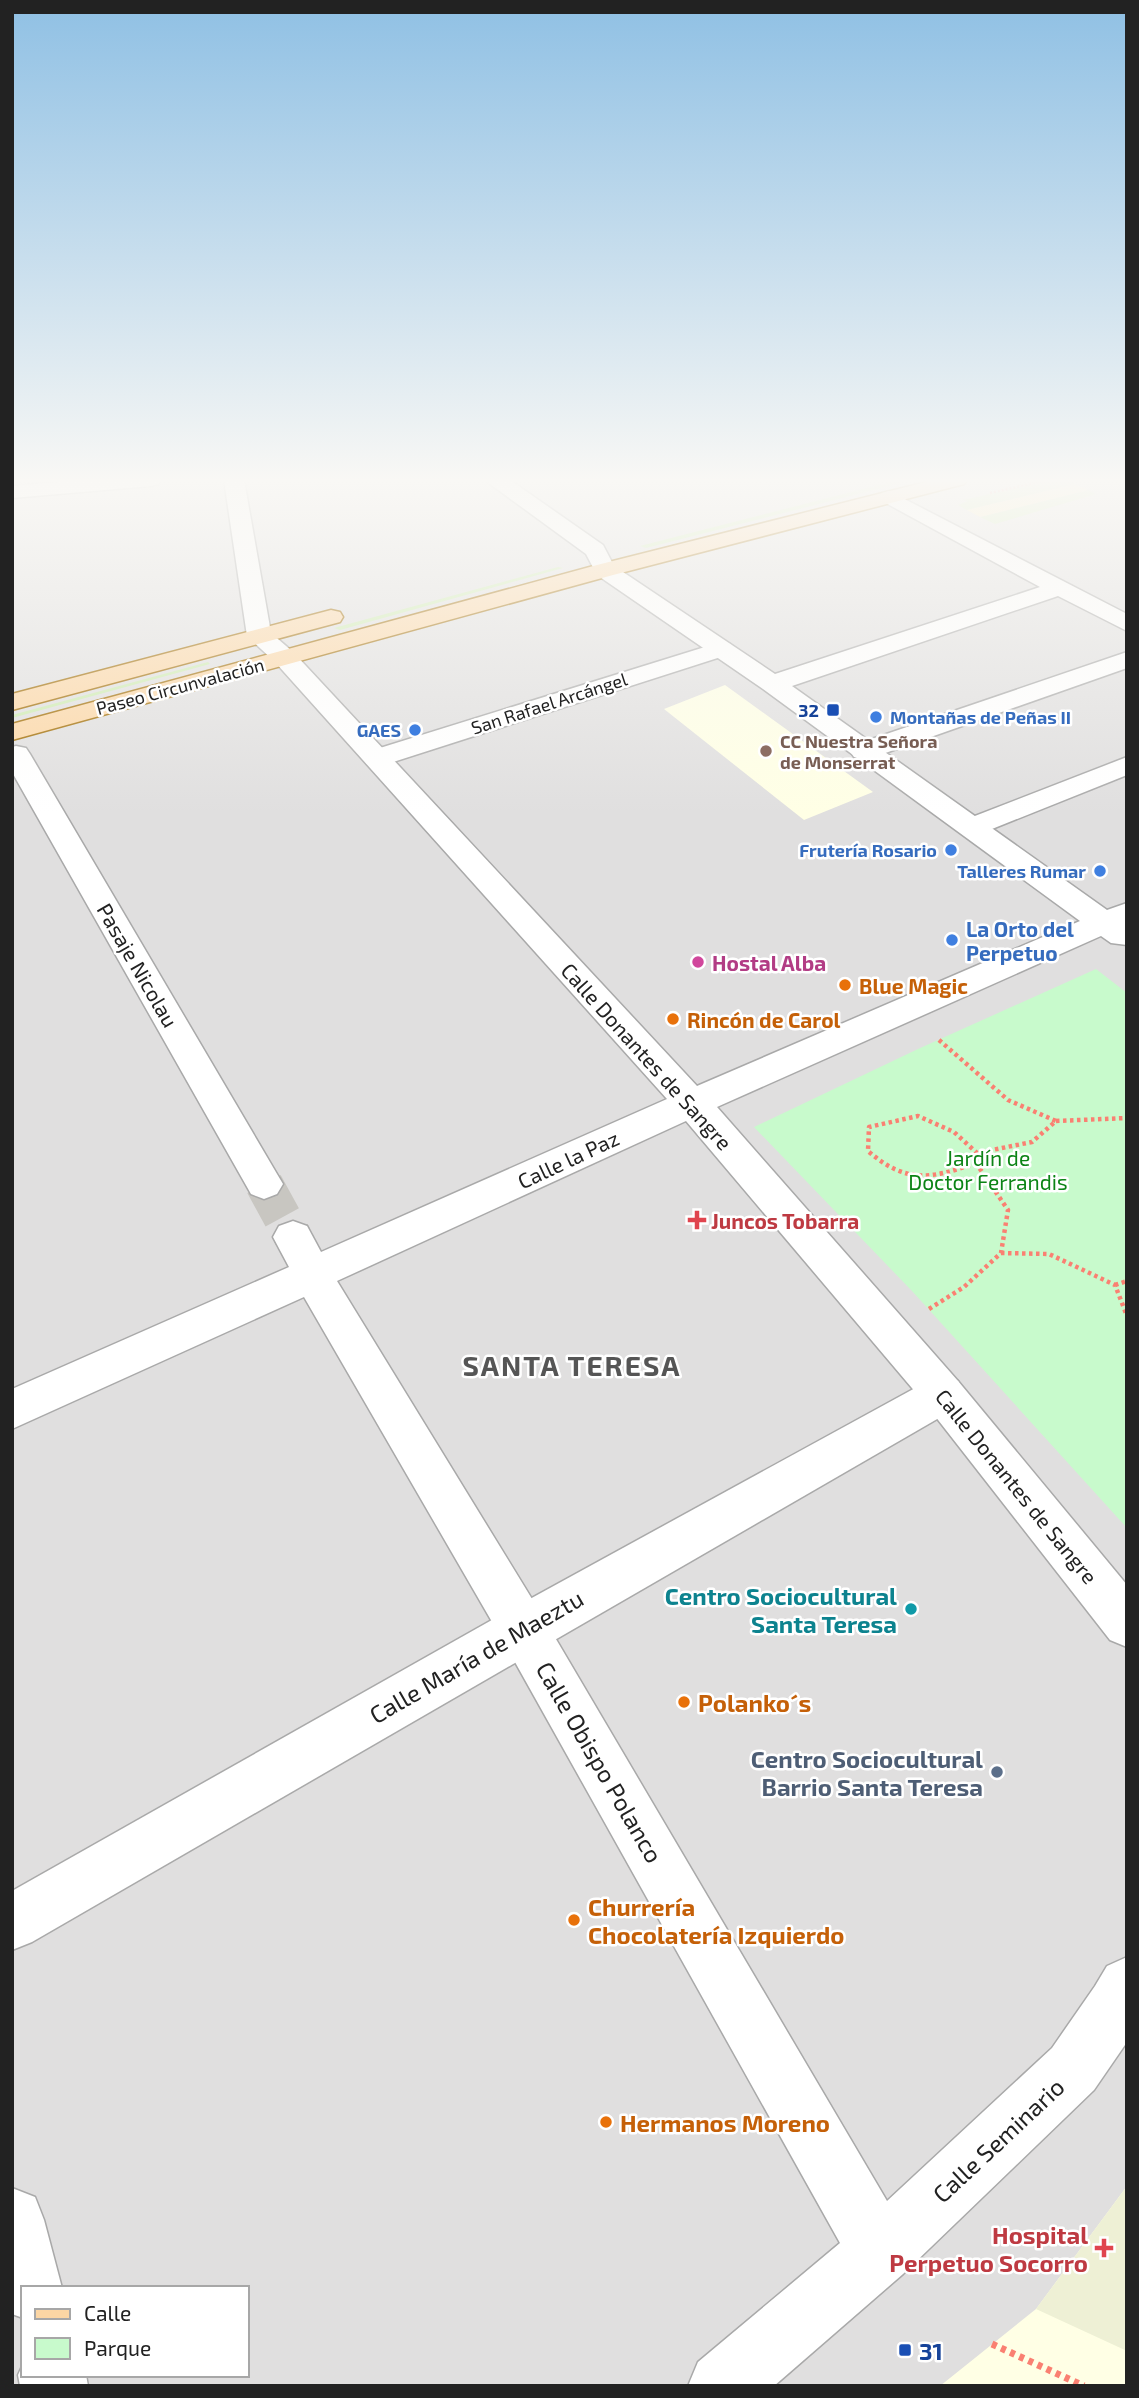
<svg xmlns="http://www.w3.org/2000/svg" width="1139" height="2398" viewBox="0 0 1139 2398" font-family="'Exo 2',sans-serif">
<rect width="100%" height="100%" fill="#f2efe9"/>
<path fill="#e0dfdf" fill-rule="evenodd" d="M12 480H1127V2386H12ZM23 2288H247V2375H23Z"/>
<g fill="#ffffe5">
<polygon points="725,685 873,792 804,820 664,709"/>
<polygon points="1127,2186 1127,2386 940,2386 1036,2309"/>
</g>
<polygon fill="#eef0d5" points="1127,2186 1127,2351 1036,2309"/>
<g fill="#cdebb0">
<polygon points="898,480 913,480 646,548 640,546"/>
<polygon points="1053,480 1067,480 1075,484 967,510 958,505 968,501 963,500"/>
<polygon points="1088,490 1096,494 995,524 980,517"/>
<polygon points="558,567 563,568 340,630 334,628"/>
<polygon points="208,662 210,664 12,718 12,715"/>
</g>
<polygon fill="#fff1ba" points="1075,484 1088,490 980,517 967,510"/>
<polygon fill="#c8facc" points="1096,969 1127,993 1127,1528 912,1291 754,1127 918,1049"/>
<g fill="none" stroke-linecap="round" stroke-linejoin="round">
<polyline stroke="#c8c6c1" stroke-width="38" stroke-dasharray="38 18" stroke-linecap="butt" points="264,1184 293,1237"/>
<g stroke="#a9a9a9" stroke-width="3">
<g id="pedestrian">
<polygon points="721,642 730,644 733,649 730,654 387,764 377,766 367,764 363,758 367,752"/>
<polygon points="1127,652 1127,668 874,757 864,759 854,757 850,751 854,745"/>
<polygon points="1127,757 1127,775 982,833 972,836 962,833 957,827 962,821"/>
<polygon points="943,1375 958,1381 965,1394 958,1407 32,1942 12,1950 12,1891 506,1612 928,1381"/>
</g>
</g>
<g stroke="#a9a9a9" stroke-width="3">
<g id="minor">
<polygon points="83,480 161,480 158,484 151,486 12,498 12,486"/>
<polygon points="224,480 244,480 271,633 293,652 697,1086 1080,921 763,689 597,575 586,554 490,484 487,480 510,480 603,545 614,566 775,674 1040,587 882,501 878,497 882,493 889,491 1127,614 1127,631 1058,596 792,686 1107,910 1127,903 1127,945 1111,943 1101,936 717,1107 958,1381 1127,1585 1127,1647 1110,1640 928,1407 686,1121 337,1281 540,1612 887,2201 1052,2048 1095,1986 1107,1966 1127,1957 1127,2042 1094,2090 903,2274 774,2386 688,2386 698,2362 840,2243 506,1646 304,1297 12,1429 12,1389 289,1267 273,1237 279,1226 293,1221 307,1226 321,1252 667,1099 275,662 247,636"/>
<polygon points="16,746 26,748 30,754 277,1174 283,1184 277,1194 264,1199 251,1194 12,772 12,747"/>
<polygon points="12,2188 35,2197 44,2220 62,2288 23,2288 23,2318 12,2314"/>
<polygon points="23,2364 23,2375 86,2375 88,2386 20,2386 18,2375"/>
</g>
</g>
<g stroke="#a06b00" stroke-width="3">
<g id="primary">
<polygon points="934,480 967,480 964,484 613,575 12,740 12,724 597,565"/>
<polygon points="331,610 340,612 343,617 340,622 12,710 12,694"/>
</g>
</g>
<polyline stroke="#fa8072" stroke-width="2.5" stroke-dasharray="2 2" stroke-linecap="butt" points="990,493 1047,480"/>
<g stroke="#fa8072" stroke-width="4.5" stroke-dasharray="3.5 3.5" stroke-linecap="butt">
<path d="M939 1040 1008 1100 1056 1121 1032 1142 977 1153 954 1132 918 1116 869 1127 868 1151C906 1184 931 1179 976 1163"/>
<polyline points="1056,1121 1127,1118"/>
<polyline points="1001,1253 1049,1254 1115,1285 1127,1316"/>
<polyline points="1115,1285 1127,1281"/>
<polyline points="929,1309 964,1287 1001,1253 1008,1210 976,1163 977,1153"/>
</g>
<polyline stroke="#fa8072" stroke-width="7" stroke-dasharray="5 5" stroke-linecap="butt" points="992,2344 1084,2386"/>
<use href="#pedestrian" fill="#fff" fill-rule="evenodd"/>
<use href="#minor" fill="#fff" fill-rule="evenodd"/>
<use href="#primary" fill="#fcd6a4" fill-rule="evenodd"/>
</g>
<linearGradient id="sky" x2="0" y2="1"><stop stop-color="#8fc0e4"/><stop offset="0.59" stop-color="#f9f8f5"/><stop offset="1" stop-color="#f9f8f5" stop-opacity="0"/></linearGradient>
<rect width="1139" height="815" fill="url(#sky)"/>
<g fill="#1a4fb4" stroke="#fff" stroke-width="2.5">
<rect x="826" y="703" width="14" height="14" rx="3.5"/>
<rect x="898" y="2343" width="14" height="14" rx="3.5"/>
</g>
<g fill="#3f7fe0" stroke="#fff" stroke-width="2.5">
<circle cx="876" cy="717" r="7"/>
<circle cx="415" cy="730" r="7"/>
<circle cx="951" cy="850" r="7"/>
<circle cx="1100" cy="871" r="7"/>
<circle cx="952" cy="940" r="7"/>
</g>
<circle fill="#8d6e63" stroke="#fff" stroke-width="2.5" cx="766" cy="751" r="7"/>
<circle fill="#d1479c" stroke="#fff" stroke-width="2.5" cx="698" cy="962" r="7"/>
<g fill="#e8710a" stroke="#fff" stroke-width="2.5">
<circle cx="845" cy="985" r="7"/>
<circle cx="673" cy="1019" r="7"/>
<circle cx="684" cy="1702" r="7"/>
<circle cx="574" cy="1920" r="7"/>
<circle cx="606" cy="2122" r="7"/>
</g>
<g fill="#e0444e" stroke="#fff" stroke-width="2.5">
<path d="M693.5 1209.5h7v7h7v7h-7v7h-7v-7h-7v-7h7z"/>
<path d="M1100.5 2237.5h7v7h7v7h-7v7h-7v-7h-7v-7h7z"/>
</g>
<circle fill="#0f9aa8" stroke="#fff" stroke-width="2.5" cx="911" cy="1609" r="7"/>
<circle fill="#5c6f8a" stroke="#fff" stroke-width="2.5" cx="997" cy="1772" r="7"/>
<g text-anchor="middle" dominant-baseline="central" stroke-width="5" stroke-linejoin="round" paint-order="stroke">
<g font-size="18" fill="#222" stroke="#fff">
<text transform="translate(180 686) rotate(-15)">Paseo Circunvalación</text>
<text transform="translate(549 703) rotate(-18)">San Rafael Arcángel</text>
</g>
<g font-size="18" font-weight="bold" fill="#164399" stroke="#fff" text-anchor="end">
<text x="819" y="710">32</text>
</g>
<g font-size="18" font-weight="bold" fill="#366cbe" stroke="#fff" text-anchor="end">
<text x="890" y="717" text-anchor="start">Montañas de Peñas II</text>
<text x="401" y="730">GAES</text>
<text x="937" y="850">Frutería Rosario</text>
<text x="1086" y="871">Talleres Rumar</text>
</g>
<g font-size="18" font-weight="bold" fill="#785e54" stroke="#fff" text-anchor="start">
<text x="780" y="741">CC Nuestra Señora<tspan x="780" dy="21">de Monserrat</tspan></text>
</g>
<g font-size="21" font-weight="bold" fill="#366cbe" stroke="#fff" text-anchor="start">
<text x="966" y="928">La Orto del<tspan x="966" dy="24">Perpetuo</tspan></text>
</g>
<g font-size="21" font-weight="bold" fill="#b23c85" stroke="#fff" text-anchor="start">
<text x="712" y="962">Hostal Alba</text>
</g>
<g font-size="21" fill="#222" stroke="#fff">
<text transform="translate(138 965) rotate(60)">Pasaje Nicolau</text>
<text transform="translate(647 1056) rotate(48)">Calle Donantes de Sangre</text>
<text transform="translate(568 1159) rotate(-25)">Calle la Paz</text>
<text transform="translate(1017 1486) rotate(51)">Calle Donantes de Sangre</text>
</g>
<g font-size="21" font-weight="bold" fill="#c56008" stroke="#fff" text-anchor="start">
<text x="859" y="985">Blue Magic</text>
<text x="687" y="1019">Rincón de Carol</text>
</g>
<g font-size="21" fill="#0c8416" stroke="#fff">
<text x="988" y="1157">Jardín de<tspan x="988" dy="24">Doctor Ferrandis</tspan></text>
</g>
<g font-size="21" font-weight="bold" fill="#be3a42" stroke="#fff" text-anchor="start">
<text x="711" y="1220">Juncos Tobarra</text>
</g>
<g font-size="24" font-weight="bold" fill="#0d838f" stroke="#fff" text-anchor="end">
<text x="897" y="1595">Centro Sociocultural<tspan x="897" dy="28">Santa Teresa</tspan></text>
</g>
<g font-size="24" fill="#222" stroke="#fff">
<text transform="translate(476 1656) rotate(-30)">Calle María de Maeztu</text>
<text transform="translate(600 1762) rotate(60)">Calle Obispo Polanco</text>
<text transform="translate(998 2140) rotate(-43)">Calle Seminario</text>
</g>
<g font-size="24" font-weight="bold" fill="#c56008" stroke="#fff" text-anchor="start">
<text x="698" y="1702">Polanko´s</text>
<text x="588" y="1906">Churrería<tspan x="588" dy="28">Chocolatería Izquierdo</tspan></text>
<text x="620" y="2122">Hermanos Moreno</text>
</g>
<g font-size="24" font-weight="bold" fill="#4e5e75" stroke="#fff" text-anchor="end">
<text x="983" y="1758">Centro Sociocultural<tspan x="983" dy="28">Barrio Santa Teresa</tspan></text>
</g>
<g font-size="24" font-weight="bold" fill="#be3a42" stroke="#fff" text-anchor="end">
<text x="1088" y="2234">Hospital<tspan x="1088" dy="28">Perpetuo Socorro</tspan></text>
</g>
<g font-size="24" font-weight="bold" fill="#164399" stroke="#fff" text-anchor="start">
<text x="919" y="2350">31</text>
</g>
<g font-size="28" font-weight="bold" letter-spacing="2" fill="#555" stroke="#fff">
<text x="572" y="1365">SANTA TERESA</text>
</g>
</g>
<rect width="1139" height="2398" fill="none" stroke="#222222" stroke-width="28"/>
<rect x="21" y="2286" width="228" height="91" fill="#ffffff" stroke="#a7a7a7" stroke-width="2"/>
<rect x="35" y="2309" width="35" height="10" fill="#fcd6a4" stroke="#a7a7a7" stroke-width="2"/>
<text x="84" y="2321" font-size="21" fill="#222222">Calle</text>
<rect x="35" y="2338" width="35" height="21" fill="#c8facc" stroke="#a7a7a7" stroke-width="2"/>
<text x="84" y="2356" font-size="21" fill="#222222">Parque</text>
</svg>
